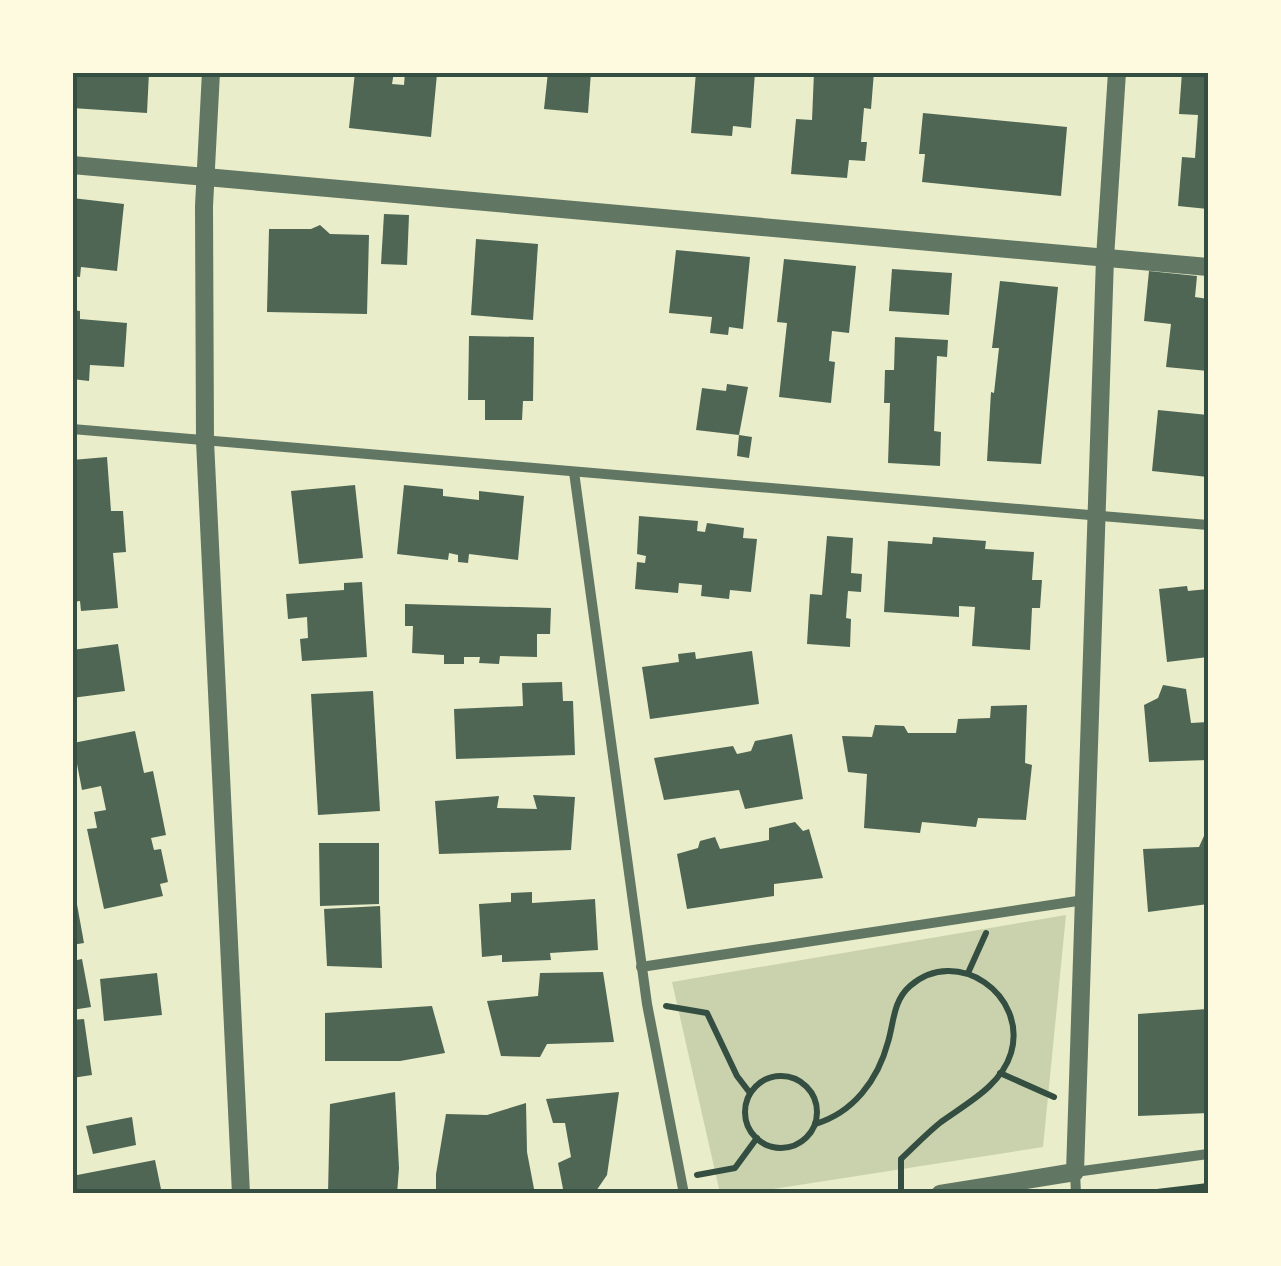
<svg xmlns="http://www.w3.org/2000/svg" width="1281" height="1266" viewBox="0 0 1281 1266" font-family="Barlow,sans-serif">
<rect width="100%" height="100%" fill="#e9edc9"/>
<polygon fill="#cad2ad" points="1066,915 1043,1147 748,1193 720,1193 672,982"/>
<g fill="#4f6655">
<polygon points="72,72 149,72 147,113 72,108"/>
<polygon points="355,72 394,72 392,84 404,85 405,72 437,74 431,137 349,128"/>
<polygon points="548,72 591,72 588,113 544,109"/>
<polygon points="696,72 755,72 751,128 733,126 732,136 691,133"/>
<polygon points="814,72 874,72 871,109 864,108 861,142 867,142 865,161 849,160 847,178 791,174 796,119 812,120"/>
<polygon points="1182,72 1208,72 1208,209 1178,206 1182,157 1195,158 1198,115 1179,114"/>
<polygon points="923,113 1067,127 1061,196 922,182 925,154 919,154"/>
<polygon points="72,198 124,204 117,271 81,267 80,277 72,276"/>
<polygon points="384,214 409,215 407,265 381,264"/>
<polygon points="320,225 330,234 369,235 367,314 267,312 269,229 311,229"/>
<polygon points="476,239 538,244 533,320 471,315"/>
<polygon points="676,250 750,257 743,329 729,327 728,335 710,333 712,317 669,313"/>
<polygon points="784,259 856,266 849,333 832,331 829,361 835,362 831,403 779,397 787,323 777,322"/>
<polygon points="892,269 952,273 949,315 889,311"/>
<polygon points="1149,271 1197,276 1195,297 1208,299 1208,371 1166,367 1171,324 1144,321"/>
<polygon points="1000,281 1058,287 1041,464 987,461 991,392 994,393 999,348 992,348"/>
<polygon points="72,310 80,311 80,319 127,323 124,367 90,365 89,381 72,379"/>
<polygon points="469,336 534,337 533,401 523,401 522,420 485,420 485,400 468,400"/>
<polygon points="895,337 948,340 947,357 937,356 934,431 941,432 940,466 888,463 890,403 884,403 885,370 894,370"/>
<polygon points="727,384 748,387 739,435 752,437 749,458 737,456 739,435 696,430 702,388 726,391"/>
<polygon points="1158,410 1208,415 1208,477 1152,471"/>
<polygon points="107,457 111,511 123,511 126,552 113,553 118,608 81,611 80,601 72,602 72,460"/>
<polygon points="355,485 363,558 299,564 291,491"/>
<polygon points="404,485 443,489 443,496 479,500 479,491 524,496 518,560 469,554 468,563 458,562 458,555 449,553 448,560 397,554"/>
<polygon points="639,516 698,521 697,531 705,532 707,523 744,528 743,538 757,539 751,592 730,590 729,599 701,596 702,585 679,583 678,593 635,589 637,562 645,563 646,556 637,554"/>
<polygon points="827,536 853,538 851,573 862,574 861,592 848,591 846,618 851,619 850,647 807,644 810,594 822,595"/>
<polygon points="933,537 986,541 985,549 1034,552 1032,580 1042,580 1040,608 1032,608 1030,650 972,646 975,607 959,606 959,617 884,612 888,541 932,544"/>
<polygon points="362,582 367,657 302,661 300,639 308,638 307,617 288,619 286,594 344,590 344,583"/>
<polygon points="1187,586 1188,591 1208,589 1208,657 1167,662 1159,589"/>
<polygon points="405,604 551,608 550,634 537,634 537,657 500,656 499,664 479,663 480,657 464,657 464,664 444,664 444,655 412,653 413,626 405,626"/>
<polygon points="118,644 125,691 72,698 72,650"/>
<polygon points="752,651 759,704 650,719 642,667 679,662 678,654 695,652 696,659"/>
<polygon points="562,682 563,701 573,701 575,755 456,759 454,709 523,706 522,683"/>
<polygon points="1163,685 1186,689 1191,723 1208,722 1208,760 1149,762 1144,705 1158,698"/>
<polygon points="373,691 380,811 318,815 311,694"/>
<polygon points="1027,705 1025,763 1032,765 1026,820 978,818 976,827 922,822 920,833 864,828 867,774 848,772 842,736 872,737 875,725 904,726 908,733 956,733 958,719 990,718 991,706"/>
<polygon points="135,731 144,773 153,771 166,835 151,838 154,850 161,849 168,882 160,884 163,896 104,909 87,829 97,828 94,812 106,810 101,786 82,790 73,743"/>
<polygon points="792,734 803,799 745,809 739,790 664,800 654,758 733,746 737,754 751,751 755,741"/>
<polygon points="533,795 575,797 571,850 439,854 435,801 499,796 497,808 537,809"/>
<polygon points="795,822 803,831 809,829 823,878 774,884 774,896 687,909 677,854 698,848 700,841 715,837 720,849 769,840 769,828"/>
<polygon points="1208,827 1208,904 1148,912 1143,849 1199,847"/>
<polygon points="319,843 379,843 379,904 320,906"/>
<polygon points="532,892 532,903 595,899 598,950 550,953 551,960 502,962 502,955 482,957 479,904 511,902 511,893"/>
<polygon points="76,899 84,943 72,945 72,900"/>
<polygon points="380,906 382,968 327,966 324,909"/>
<polygon points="82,959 91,1007 72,1010 72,961"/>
<polygon points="603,972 614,1042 547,1044 540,1057 501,1056 487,1001 538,996 540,973"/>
<polygon points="157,973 162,1015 104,1021 100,979"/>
<polygon points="432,1006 445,1053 400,1061 325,1061 325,1013"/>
<polygon points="1207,1009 1208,1113 1138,1116 1138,1014"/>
<polygon points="84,1019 92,1075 72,1078 72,1020"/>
<polygon points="395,1092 399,1168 397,1194 328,1194 330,1104"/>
<polygon points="619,1092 607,1175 594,1194 564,1194 558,1163 571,1157 565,1123 553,1123 546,1099"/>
<polygon points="526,1103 527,1152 535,1194 436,1194 436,1174 446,1114 487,1115"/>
<polygon points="132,1117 136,1145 93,1154 86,1126"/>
<polygon points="155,1160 162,1194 72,1194 72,1176"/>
</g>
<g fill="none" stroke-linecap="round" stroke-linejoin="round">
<g stroke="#344e41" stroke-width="6">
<polyline points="968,973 986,933"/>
<polyline points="666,1006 707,1013 737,1076 750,1093"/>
<polyline points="1000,1073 1054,1097"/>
<circle cx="781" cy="1112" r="36"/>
<path d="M815 1124C853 1113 878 1080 888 1042 894 1022 893 1001 910 986 957 945 1028 995 1011 1053 1001 1086 967 1103 941 1122 927 1133 914 1147 901 1159V1194"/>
<polyline points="697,1175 735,1168 757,1138"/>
<polyline points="1140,1194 1208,1186"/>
</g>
<g stroke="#617663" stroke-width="10">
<polyline points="72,429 1208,525"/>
<polyline points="574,472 647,1004 684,1194"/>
<polyline points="641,967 1084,900"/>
<polyline points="1076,1194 1075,1172 1208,1154"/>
</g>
<g stroke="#617663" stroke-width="18">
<polyline points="211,72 204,206 205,441 241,1194"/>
<polyline points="72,165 1208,267"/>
<polyline points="940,1194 1075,1172 1105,258 1117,72"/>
</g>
</g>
<rect width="1281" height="1266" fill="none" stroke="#fefae0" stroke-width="150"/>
<rect x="75" y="75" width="1131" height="1116" fill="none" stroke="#344e41" stroke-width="4"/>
</svg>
